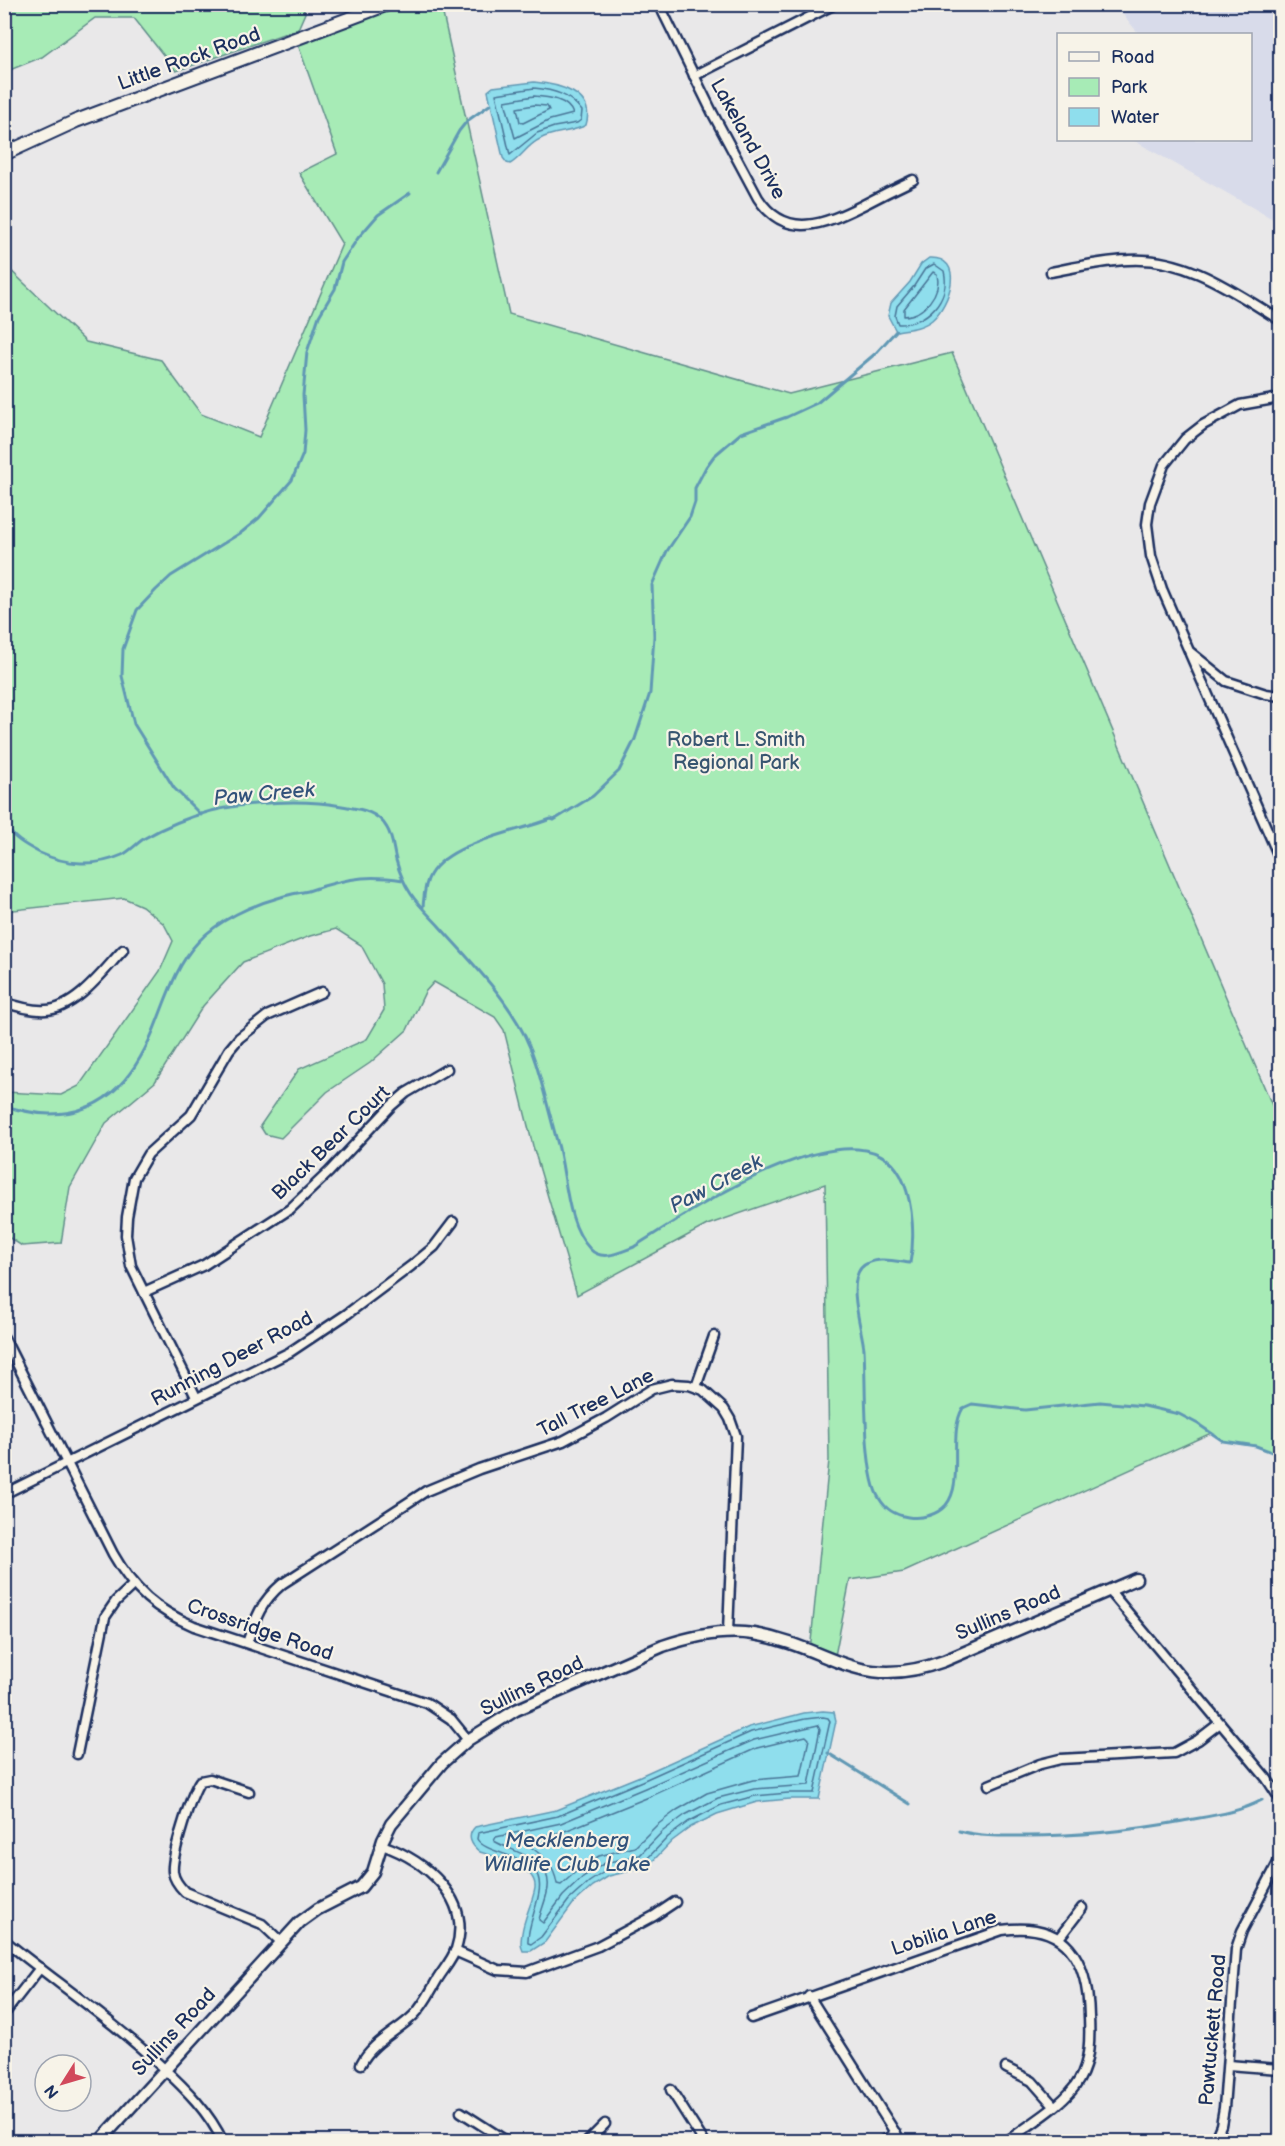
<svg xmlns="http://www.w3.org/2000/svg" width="1285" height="2146" viewBox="0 0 1285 2146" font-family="'Balsamiq Sans',sans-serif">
<rect width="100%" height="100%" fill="#e9e8e9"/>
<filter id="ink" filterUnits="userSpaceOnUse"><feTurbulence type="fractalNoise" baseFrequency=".0167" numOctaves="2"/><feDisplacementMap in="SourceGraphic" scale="12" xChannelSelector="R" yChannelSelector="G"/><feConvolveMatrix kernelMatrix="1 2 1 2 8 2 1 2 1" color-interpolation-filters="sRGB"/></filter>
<g filter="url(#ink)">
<polygon fill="#d8dbea" points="1115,5 1280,5 1280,223 1133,140 1250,140 1250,34 1139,34"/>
<g fill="#a7ebb6" stroke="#618d8a" stroke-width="1.5">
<polygon points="301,4 305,13 298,29 176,71 134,18 95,18 42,57 5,72 5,5"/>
<polygon points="388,5 441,5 509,314 789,394 952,353 1280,1124 1280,1455 1256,1446 1223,1441 1211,1433 904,1572 850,1580 834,1661 810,1652 829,1460 825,1184 707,1225 577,1295 533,1146 504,1030 495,1017 434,982 425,992 407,1030 370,1063 327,1092 281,1138 265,1134 260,1126 299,1069 367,1039 384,1010 382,984 361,945 336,929 310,936 243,962 203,1006 155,1082 106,1123 70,1187 61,1243 22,1246 5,1235 5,1092 61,1095 79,1086 160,971 173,941 164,924 142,906 124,898 5,911 4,264 86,342 161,360 201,414 259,437 342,244 299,173 337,154 296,39"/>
</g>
<g fill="#8fdeed" stroke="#6198b4" stroke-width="1.5">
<path d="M534 82C558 84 596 93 586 125 572 133 554 131 540 139 527 145 522 157 510 164L507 163 503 158 488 91 493 87Z"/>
<path d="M929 258C966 256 950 305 932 320 922 328 909 329 896 331L888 316 891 303 910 282 921 264Z"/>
<path d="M823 1711 834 1712 836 1721 819 1799H789L757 1802 717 1814 691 1827 672 1841 647 1867 609 1876 593 1886 573 1904 545 1942 531 1951H523C520 1945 521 1940 522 1933 524 1918 533 1901 535 1888 537 1866 496 1857 480 1852 471 1845 466 1836 475 1827L556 1810 640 1776 749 1727 804 1713Z"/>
</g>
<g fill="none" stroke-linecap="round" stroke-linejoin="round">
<g stroke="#497597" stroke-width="1.5">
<path d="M534 88C554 90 569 94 582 111L581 120 577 123 554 127 537 133 510 155 496 94Z"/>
<path d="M534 96C548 97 568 99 573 114L550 120 515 138 505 101Z"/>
<polygon points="534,105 547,106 549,110 523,123 520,122 517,108"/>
<path d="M934 264 944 271C951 299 926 325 898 324L895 316 897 306 914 286 925 269Z"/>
<path d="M933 272 937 274C942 293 923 316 904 316V309Z"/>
<path d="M823 1717 828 1718 830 1721 814 1793H788L755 1796 721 1805 688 1822 668 1837 644 1862 607 1870 589 1882 569 1900 541 1937 531 1944 528 1943C526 1921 550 1887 534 1870 519 1854 484 1852 477 1839L478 1833 558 1816 642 1781 751 1732 805 1719Z"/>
<path d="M818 1725 820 1729 809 1785 754 1789 718 1798 685 1815 663 1831 640 1855 605 1863 584 1876 563 1896 543 1923 539 1920C541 1911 545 1902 547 1893 556 1859 514 1853 494 1841L496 1837 561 1823 645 1788 754 1740Z"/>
<path d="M806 1736 809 1739 801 1776 753 1780 707 1793 677 1810 657 1825 635 1847 599 1856 580 1868 561 1885 557 1884C554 1864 542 1855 527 1844L529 1840 565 1831 649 1797 757 1748Z"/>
</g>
<g stroke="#6198b4" stroke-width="3">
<polyline points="436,172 459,131 467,121 491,104"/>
<polyline points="201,815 174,788 134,724 122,676 123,649 137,610 156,590 171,576 242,532 259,518 292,480 303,454 305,430 303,395 307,352 319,316 335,289 342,262 358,238 378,215 410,193"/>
<path d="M4 823C12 838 25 845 40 853 66 865 95 867 122 855 130 851 137 843 145 838 164 827 189 817 211 811 249 802 303 799 342 806 360 809 378 811 387 828 393 838 393 849 396 860 399 871 405 885 411 894 419 906 430 916 439 926 477 969 519 1008 536 1064 544 1090 550 1116 557 1141 567 1174 565 1223 590 1249 602 1262 620 1252 634 1247 681 1217 869 1088 904 1183 913 1206 915 1239 910 1263 895 1261 873 1255 861 1268 847 1285 862 1329 864 1349 866 1382 863 1474 879 1498 886 1510 895 1515 908 1517 922 1519 937 1515 946 1505 965 1482 947 1434 963 1408L972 1404 1025 1410 1100 1402 1144 1406 1179 1414 1198 1424 1223 1441 1256 1446 1280 1455"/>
<path d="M423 907C424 897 424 885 430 875 449 842 517 832 551 819L554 820 593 796 619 771 635 739 650 693 654 636 652 585 667 551 690 517 695 502V488L706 467 714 456 741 433 787 417 817 403 876 353 896 331"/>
<path d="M4 1106C19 1110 34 1114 50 1114 110 1114 139 1070 158 1019 168 993 178 963 198 942 218 920 252 905 281 897 290 894 299 893 308 891 325 885 344 880 362 878 375 877 389 878 403 880"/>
<polyline points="828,1753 910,1804"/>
<path d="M959 1831C981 1837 1004 1836 1027 1836 1082 1836 1129 1831 1183 1821 1210 1816 1238 1813 1262 1800"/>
</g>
<g stroke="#1b2f5e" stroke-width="13">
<g id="minor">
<path d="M659 4 713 114 758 198C786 241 825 224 863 205 880 196 896 188 913 180"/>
<polyline points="694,76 835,4"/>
<path d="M1051 272C1076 267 1102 261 1128 260 1185 256 1234 292 1280 320"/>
<polyline points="1280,398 1240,405 1203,425 1185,439 1164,465 1150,503 1147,524 1151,556 1162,589 1189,651 1226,681 1266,694 1280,696"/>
<polyline points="1190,654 1280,859"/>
<path d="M4 1002C18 1007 32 1011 46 1010 76 1009 104 970 123 950"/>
<polyline points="144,1292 204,1265 290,1209 329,1172 391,1106 406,1093 447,1069"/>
<path d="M4 1338 113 1554C134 1591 156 1610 194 1626L427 1703 451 1719 468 1740"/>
<polyline points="696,1387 714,1336"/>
<polyline points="196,1397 131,1266 126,1235 127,1217 134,1178 148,1154 191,1115 229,1050 239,1038 267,1016 322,992"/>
<polyline points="4,1494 290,1352 347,1314 411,1266 434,1247 453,1222"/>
<polyline points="1109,1590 1267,1779 1280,1799"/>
<path d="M247 1643C256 1617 261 1602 282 1584L426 1491 479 1469 563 1441 606 1418 652 1389 672 1384 689 1385 703 1390 724 1409 730 1419 736 1436 728 1632"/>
<polyline points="77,1754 105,1617 116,1601 133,1585"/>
<polyline points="989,1785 1040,1764 1060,1759 1174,1753 1198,1740 1220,1723"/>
<path d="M249 1792 210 1779 200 1781C191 1794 171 1857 173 1872 174 1880 179 1886 185 1892L262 1924 281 1942"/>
<polyline points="1059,1938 1082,1908"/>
<path d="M4 1940C57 1983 113 2021 162 2067 186 2089 209 2112 223 2142"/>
<polyline points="455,1951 498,1970 527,1972 598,1946 654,1916 675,1902"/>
<polyline points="809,1996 901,2142"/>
<polyline points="4,2014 40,1968"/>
<path d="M751 2018 1002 1930C1067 1921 1088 1959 1089 2017 1090 2039 1090 2061 1079 2080 1066 2104 1028 2125 1006 2142"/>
<path d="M361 2064C371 2043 398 2031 414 2015 424 2005 430 1992 437 1980 443 1970 452 1960 456 1949 473 1898 424 1860 382 1845"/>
<polyline points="1228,2065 1280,2069"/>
<polyline points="1006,2068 1032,2081 1054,2106"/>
<polyline points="671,2090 704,2142"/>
<polyline points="461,2112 508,2142"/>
<polyline points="587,2142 605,2124"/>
<polyline points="882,2142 896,2133"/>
<polyline points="1214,2142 1221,2125 1224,2108 1236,1949 1242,1931 1280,1859"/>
</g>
</g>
<g stroke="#1b2f5e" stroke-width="15">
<path id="tertiary" d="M99 2142 300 1922 318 1909 361 1887 373 1872 383 1840 391 1824 442 1763 468 1740 516 1710 663 1646C692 1636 723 1629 754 1634 831 1647 857 1693 944 1661L1136 1579"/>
</g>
<g stroke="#1b2f5e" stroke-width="16">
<polyline id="secondary" points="4,154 76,121 388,4"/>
</g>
<use href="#minor" stroke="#f7f3e8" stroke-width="8"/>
<use href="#tertiary" stroke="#f7f3e8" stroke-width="10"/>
<use href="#secondary" stroke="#f7f3e8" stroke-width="12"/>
</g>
</g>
<g text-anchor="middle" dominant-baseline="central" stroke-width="4.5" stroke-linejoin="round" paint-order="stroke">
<g font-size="20" fill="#1b2f5e" stroke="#f7f3e8">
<text transform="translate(189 59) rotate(-20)">Little Rock Road</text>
<text transform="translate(748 139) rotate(61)">Lakeland Drive</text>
<text transform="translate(331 1143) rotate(-44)">Black Bear Court</text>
<text transform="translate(232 1359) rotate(-28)">Running Deer Road</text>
<text transform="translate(596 1403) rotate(-27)">Tall Tree Lane</text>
<text transform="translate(1008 1613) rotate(-23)">Sullins Road</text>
<text transform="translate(260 1630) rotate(19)">Crossridge Road</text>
<text transform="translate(532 1686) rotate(-26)">Sullins Road</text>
<text transform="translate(944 1933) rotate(-18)">Lobilia Lane</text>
<text transform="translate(1213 2030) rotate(-85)">Pawtuckett Road</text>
<text transform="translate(174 2032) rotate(-47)">Sullins Road</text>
</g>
<g font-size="20" fill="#375570" stroke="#f7f3e8">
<text x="736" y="740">Robert L. Smith<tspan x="736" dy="23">Regional Park</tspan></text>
</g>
<g font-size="21" font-style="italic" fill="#32527b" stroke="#f7f3e8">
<text transform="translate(264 794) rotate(-5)">Paw Creek</text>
<text transform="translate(716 1184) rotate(-28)">Paw Creek</text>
<text x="567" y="1840">Mecklenberg<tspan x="567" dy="24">Wildlife Club Lake</tspan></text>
</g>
</g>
<rect width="1285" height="2146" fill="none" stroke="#f7f3e8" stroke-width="24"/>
<rect x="12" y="12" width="1261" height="2122" fill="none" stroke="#1b2f5e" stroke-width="2" filter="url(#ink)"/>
<rect x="1057" y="33" width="195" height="108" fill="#f7f3e8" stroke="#9fa5b1" stroke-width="1.5"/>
<rect x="1069" y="52" width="30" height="9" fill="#f7f3e8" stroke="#9fa5b1" stroke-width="1.5"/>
<text x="1111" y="63" font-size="18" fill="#1b2f5e">Road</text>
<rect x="1069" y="78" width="30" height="18" fill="#a7ebb6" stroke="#9fa5b1" stroke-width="1.5"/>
<text x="1111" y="93" font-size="18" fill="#1b2f5e">Park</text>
<rect x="1069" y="108" width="30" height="18" fill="#8fdeed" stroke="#9fa5b1" stroke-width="1.5"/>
<text x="1111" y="123" font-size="18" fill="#1b2f5e">Water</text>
<g transform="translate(63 2083) rotate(233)"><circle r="28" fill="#f7f3e8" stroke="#9fa5b1" stroke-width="1.5"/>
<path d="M0-4.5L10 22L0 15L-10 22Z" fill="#d1495b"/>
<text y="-9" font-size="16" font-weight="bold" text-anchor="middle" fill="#1b2f5e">N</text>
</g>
</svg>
